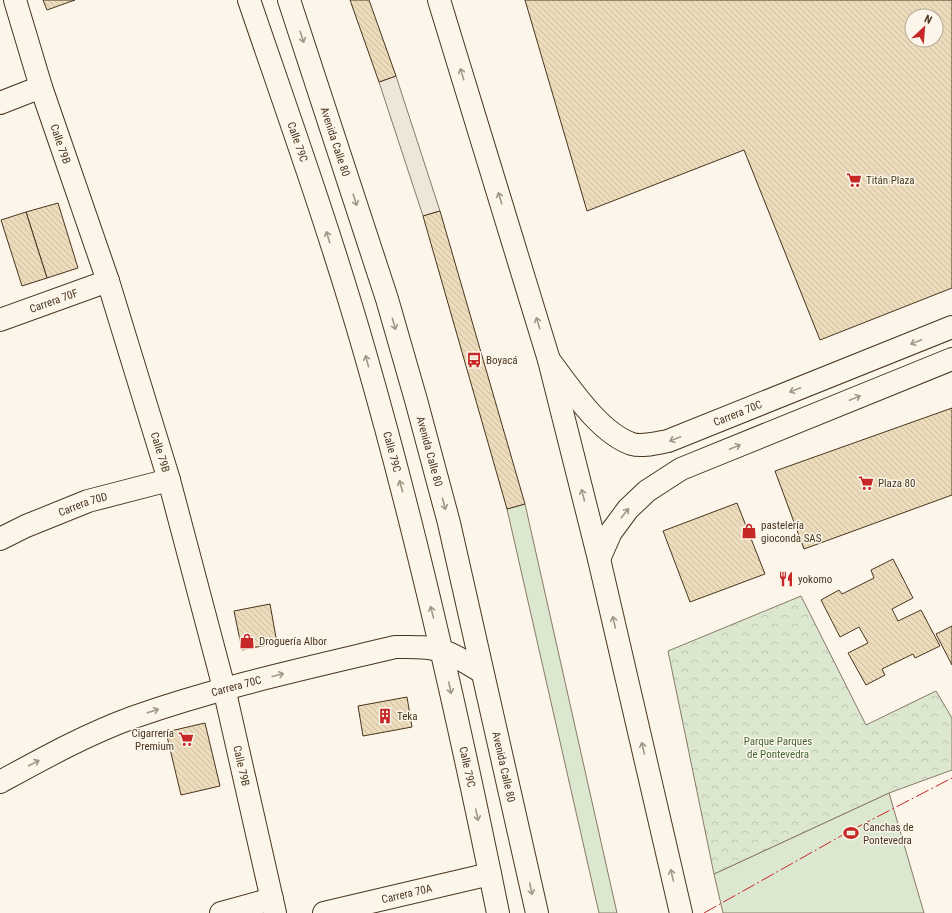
<svg xmlns="http://www.w3.org/2000/svg" width="952" height="913" viewBox="0 0 952 913" font-family="'Roboto Condensed',sans-serif">
<defs>
<pattern id="park-crowns" width="20" height="18" patternUnits="userSpaceOnUse"><rect width="20" height="18" fill="#dce7d0"/><path d="M2 6a3 3 0 1 1 6 0M12 15a3 3 0 1 1 6 0" fill="none" stroke="#bec7b2"/></pattern>
<pattern id="building-back-hatch" width="6" height="6" patternUnits="userSpaceOnUse"><rect width="6" height="6" fill="#ecdcbc"/><path d="M-1 5l2 2M0 0l6 6M5-1l2 2" fill="none" stroke="#ccbda1"/></pattern>
</defs>
<rect width="100%" height="100%" fill="#fbf6e9"/>
<g fill="#dce7d0" stroke="#887966">
<polygon points="525,504 617,913 599,913 507,509"/>
<polygon points="889,793 924,913 723,913 714,874"/>
</g>
<polygon fill="url(#park-crowns)" stroke="#887966" points="801,596 866,725 936,691 952,718 952,770 889,793 714,874 668,651"/>
<polygon fill="#ede7d9" stroke="#887966" points="396,76 440,211 423,216 379,82"/>
<g fill="url(#building-back-hatch)" stroke="#4a3520" fill-rule="evenodd">
<polygon points="43,0 75,0 47,10"/>
<polygon points="350,0 369,0 396,76 379,82"/>
<path d="M525 0H952V288L820 340 744 150 587 211ZM912 16H936V40H912Z"/>
<polygon points="58,203 78,268 47,278 26,212"/>
<polygon points="440,211 525,504 507,509 423,216"/>
<polygon points="26,212 47,278 22,286 1,220"/>
<polygon points="952,408 952,495 804,549 775,471"/>
<polygon points="737,503 765,574 690,602 663,531"/>
<polygon points="893,559 913,598 892,609 898,621 921,610 940,646 915,658 913,654 882,669 885,675 866,685 848,653 868,643 859,627 840,637 821,600 839,590 842,594 874,578 871,570"/>
<polygon points="270,604 277,643 242,650 234,611"/>
<polygon points="952,626 952,665 936,634"/>
<polygon points="407,697 412,727 363,736 358,706"/>
<polygon points="205,723 220,786 181,795 166,732"/>
</g>
<g fill="none" stroke-linecap="round" stroke-linejoin="round">
<g stroke="#4a3520" stroke-width="24">
<g id="minor">
<path id="s1" d="M15 0 41 87 108 281 169 480 224 688 275 913"/>
<path id="s2" d="M249 0C289 117 331 234 365 353 418 537 460 725 498 913"/>
<polyline points="0,103 41,87"/>
<path id="s3" d="M0 320 108 281"/>
<path id="s4" d="M549 360C569 386 599 433 632 444 642 447 657 443 668 441L952 327"/>
<path id="s5" d="M0 539 26 526 88 501 169 480"/>
<polyline points="599,559 611,532 628,509 647,491 681,469 952,359"/>
<path id="s6" d="M0 782C44 758 87 734 134 717 219 687 307 668 395 647 410 647 428 646 443 651 457 656 469 664 482 672"/>
<polyline points="221,913 272,899"/>
<path id="s7" d="M324 913 490 874"/>
</g>
</g>
<g stroke="#4a3520" stroke-width="24">
<g id="highway">
<path id="s8" d="M289 0 387 299 416 400 449 523 537 913"/>
<polyline points="439,0 549,360 599,559 681,913"/>
</g>
</g>
<use href="#minor" stroke="#fbf6e9" stroke-width="22"/>
<use href="#highway" stroke="#fbf6e9" stroke-width="22"/>
<polyline stroke="#c62828" stroke-width="1" stroke-dasharray="14 3 2 3" stroke-linecap="butt" points="704,913 848,832 952,778"/>
</g>
<defs><path id="oneway-shaft" d="M-6 0H5M1.5-3L5.5 0L1.5 3" fill="none" stroke-width="1.6" stroke-linecap="round" stroke-linejoin="round"/></defs>
<g stroke="#a29684">
<use href="#oneway-shaft" transform="translate(302 37) rotate(72)"/>
<use href="#oneway-shaft" transform="translate(462 74) rotate(-107)"/>
<use href="#oneway-shaft" transform="translate(500 198) rotate(-107)"/>
<use href="#oneway-shaft" transform="translate(355 200) rotate(72)"/>
<use href="#oneway-shaft" transform="translate(328 237) rotate(-107)"/>
<use href="#oneway-shaft" transform="translate(538 323) rotate(-107)"/>
<use href="#oneway-shaft" transform="translate(394 324) rotate(74)"/>
<use href="#oneway-shaft" transform="translate(916 342) rotate(158)"/>
<use href="#oneway-shaft" transform="translate(367 361) rotate(-105)"/>
<use href="#oneway-shaft" transform="translate(795 390) rotate(158)"/>
<use href="#oneway-shaft" transform="translate(855 398) rotate(-22)"/>
<use href="#oneway-shaft" transform="translate(675 439) rotate(158)"/>
<use href="#oneway-shaft" transform="translate(735 447) rotate(-22)"/>
<use href="#oneway-shaft" transform="translate(401 486) rotate(-105)"/>
<use href="#oneway-shaft" transform="translate(583 495) rotate(-104)"/>
<use href="#oneway-shaft" transform="translate(444 504) rotate(75)"/>
<use href="#oneway-shaft" transform="translate(625 513) rotate(-52)"/>
<use href="#oneway-shaft" transform="translate(432 612) rotate(-104)"/>
<use href="#oneway-shaft" transform="translate(614 622) rotate(-103)"/>
<use href="#oneway-shaft" transform="translate(278 675) rotate(-14)"/>
<use href="#oneway-shaft" transform="translate(450 688) rotate(78)"/>
<use href="#oneway-shaft" transform="translate(153 711) rotate(-18)"/>
<use href="#oneway-shaft" transform="translate(643 748) rotate(-103)"/>
<use href="#oneway-shaft" transform="translate(34 763) rotate(-28)"/>
<use href="#oneway-shaft" transform="translate(477 815) rotate(78)"/>
<use href="#oneway-shaft" transform="translate(672 875) rotate(-103)"/>
<use href="#oneway-shaft" transform="translate(531 889) rotate(78)"/>
</g>
<defs>
<g id="supermarket-bare" transform="scale(1.2)"><path d="M-6-5.5h2.5l.6 2H6L4.5 2H-2.5L-4.4-4H-6ZM-1.5 3.2a1.3 1.3 0 1 0 .1 0ZM3 3.2a1.3 1.3 0 1 0 .1 0Z" fill="#c62828" stroke="#fbf6e9" stroke-width="2.5" paint-order="stroke"/></g>
<g id="bus-bare" transform="scale(1.2)"><path d="M-5-6H5V4H4V6H2V4H-2V6H-4V4H-5ZM-3.5-4V0h7V-4ZM-3.5 1.2v1.5H-2V1.2ZM2 1.2v1.5H3.5V1.2Z" fill="#c62828" stroke="#fbf6e9" stroke-width="2.5" paint-order="stroke"/></g>
<g id="shop-bare" transform="scale(1.2)"><path d="M-5-2.5h2.3a2.7 3.5 0 0 1 5.4 0H5L5.5 6h-11ZM-1.5-2.5h3a1.5 2.3 0 0 0-3 0Z" fill="#c62828" stroke="#fbf6e9" stroke-width="2.5" paint-order="stroke"/></g>
<g id="restaurant-bare" transform="scale(1.2)"><path d="M-5-6h1v4h1v-4h1v4h1v-4h1v5L-1.5 .5V6h-2V.5L-5-1ZM5-6V6H3V1.5H1.5Q1.5-4 5-6Z" fill="#c62828" stroke="#fbf6e9" stroke-width="2.5" paint-order="stroke"/></g>
<g id="building-bare" transform="scale(1.2)"><path d="M-4-6H4V6H1V3H-1V6H-4ZM-2.5-4.3h1.7v1.8h-1.7ZM.8-4.3h1.7v1.8H.8ZM-2.5-1h1.7V.8h-1.7ZM.8-1h1.7V.8H.8Z" fill="#c62828" stroke="#fbf6e9" stroke-width="2.5" paint-order="stroke"/></g>
<g id="stadium-bare" transform="scale(1.2)"><path d="M0-5a6.5 5 0 1 0 0 10a6.5 5 0 1 0 0-10ZM-3.5-1.8h7v3.6h-7Z" fill="#c62828" stroke="#fbf6e9" stroke-width="2.5" paint-order="stroke"/></g>
</defs>
<g fill-rule="evenodd">
<use href="#supermarket-bare" x="854" y="180"/>
<use href="#bus-bare" x="474" y="360"/>
<use href="#supermarket-bare" x="866" y="483"/>
<use href="#shop-bare" x="749" y="531"/>
<use href="#restaurant-bare" x="786" y="579"/>
<use href="#shop-bare" x="247" y="641"/>
<use href="#building-bare" x="385" y="716"/>
<use href="#supermarket-bare" x="186" y="739"/>
<use href="#stadium-bare" x="851" y="833"/>
</g>
<g text-anchor="middle" dominant-baseline="central" stroke-width="3" stroke-linejoin="round" paint-order="stroke">
<g font-size="11" fill="#4a3520" stroke="#fbf6e9">
<text stroke="none"><textPath href="#s2" startOffset="150">Calle 79C</textPath></text>
<text stroke="none"><textPath href="#s8" startOffset="149">Avenida Calle 80</textPath></text>
<text stroke="none"><textPath href="#s1" startOffset="151">Calle 79B</textPath></text>
<text stroke="none"><textPath href="#s3" startOffset="57">Carrera 70F</textPath></text>
<text stroke="none"><textPath href="#s4" startOffset="231">Carrera 70C</textPath></text>
<text stroke="none"><textPath href="#s1" startOffset="475">Calle 79B</textPath></text>
<text stroke="none"><textPath href="#s2" startOffset="474">Calle 79C</textPath></text>
<text stroke="none"><textPath href="#s8" startOffset="473">Avenida Calle 80</textPath></text>
<text stroke="none"><textPath href="#s5" startOffset="90">Carrera 70D</textPath></text>
<text stroke="none"><textPath href="#s6" startOffset="256">Carrera 70C</textPath></text>
<text stroke="none"><textPath href="#s1" startOffset="799">Calle 79B</textPath></text>
<text stroke="none"><textPath href="#s2" startOffset="798">Calle 79C</textPath></text>
<text stroke="none"><textPath href="#s8" startOffset="797">Avenida Calle 80</textPath></text>
<text stroke="none"><textPath href="#s7" startOffset="85">Carrera 70A</textPath></text>
</g>
<g font-size="11" fill="#4a3520" stroke="#fbf6e9" text-anchor="start">
<text x="866" y="180">Titán Plaza</text>
<text x="486" y="360">Boyacá</text>
<text x="878" y="483">Plaza 80</text>
<text x="761" y="525">pastelería<tspan x="761" dy="13">gioconda SAS</tspan></text>
<text x="798" y="579">yokomo</text>
<text x="259" y="641">Droguería Albor</text>
<text x="397" y="716">Teka</text>
<text x="174" y="733" text-anchor="end">Cigarrería<tspan x="174" dy="13">Premium</tspan></text>
<text x="863" y="827">Canchas de<tspan x="863" dy="13">Pontevedra</tspan></text>
</g>
<g font-size="11" fill="#436837" stroke="#fbf6e9">
<text x="778" y="741">Parque Parques<tspan x="778" dy="13">de Pontevedra</tspan></text>
</g>
</g>
<g transform="translate(924 28) rotate(26)"><circle r="19" fill="#fbf6e9" stroke="#b4a999"/>
<path d="M0-3L7 15L0 10L-7 15Z" fill="#c62828"/>
<text y="-6" font-size="11" font-weight="bold" text-anchor="middle" fill="#4a3520">N</text>
</g>
</svg>
